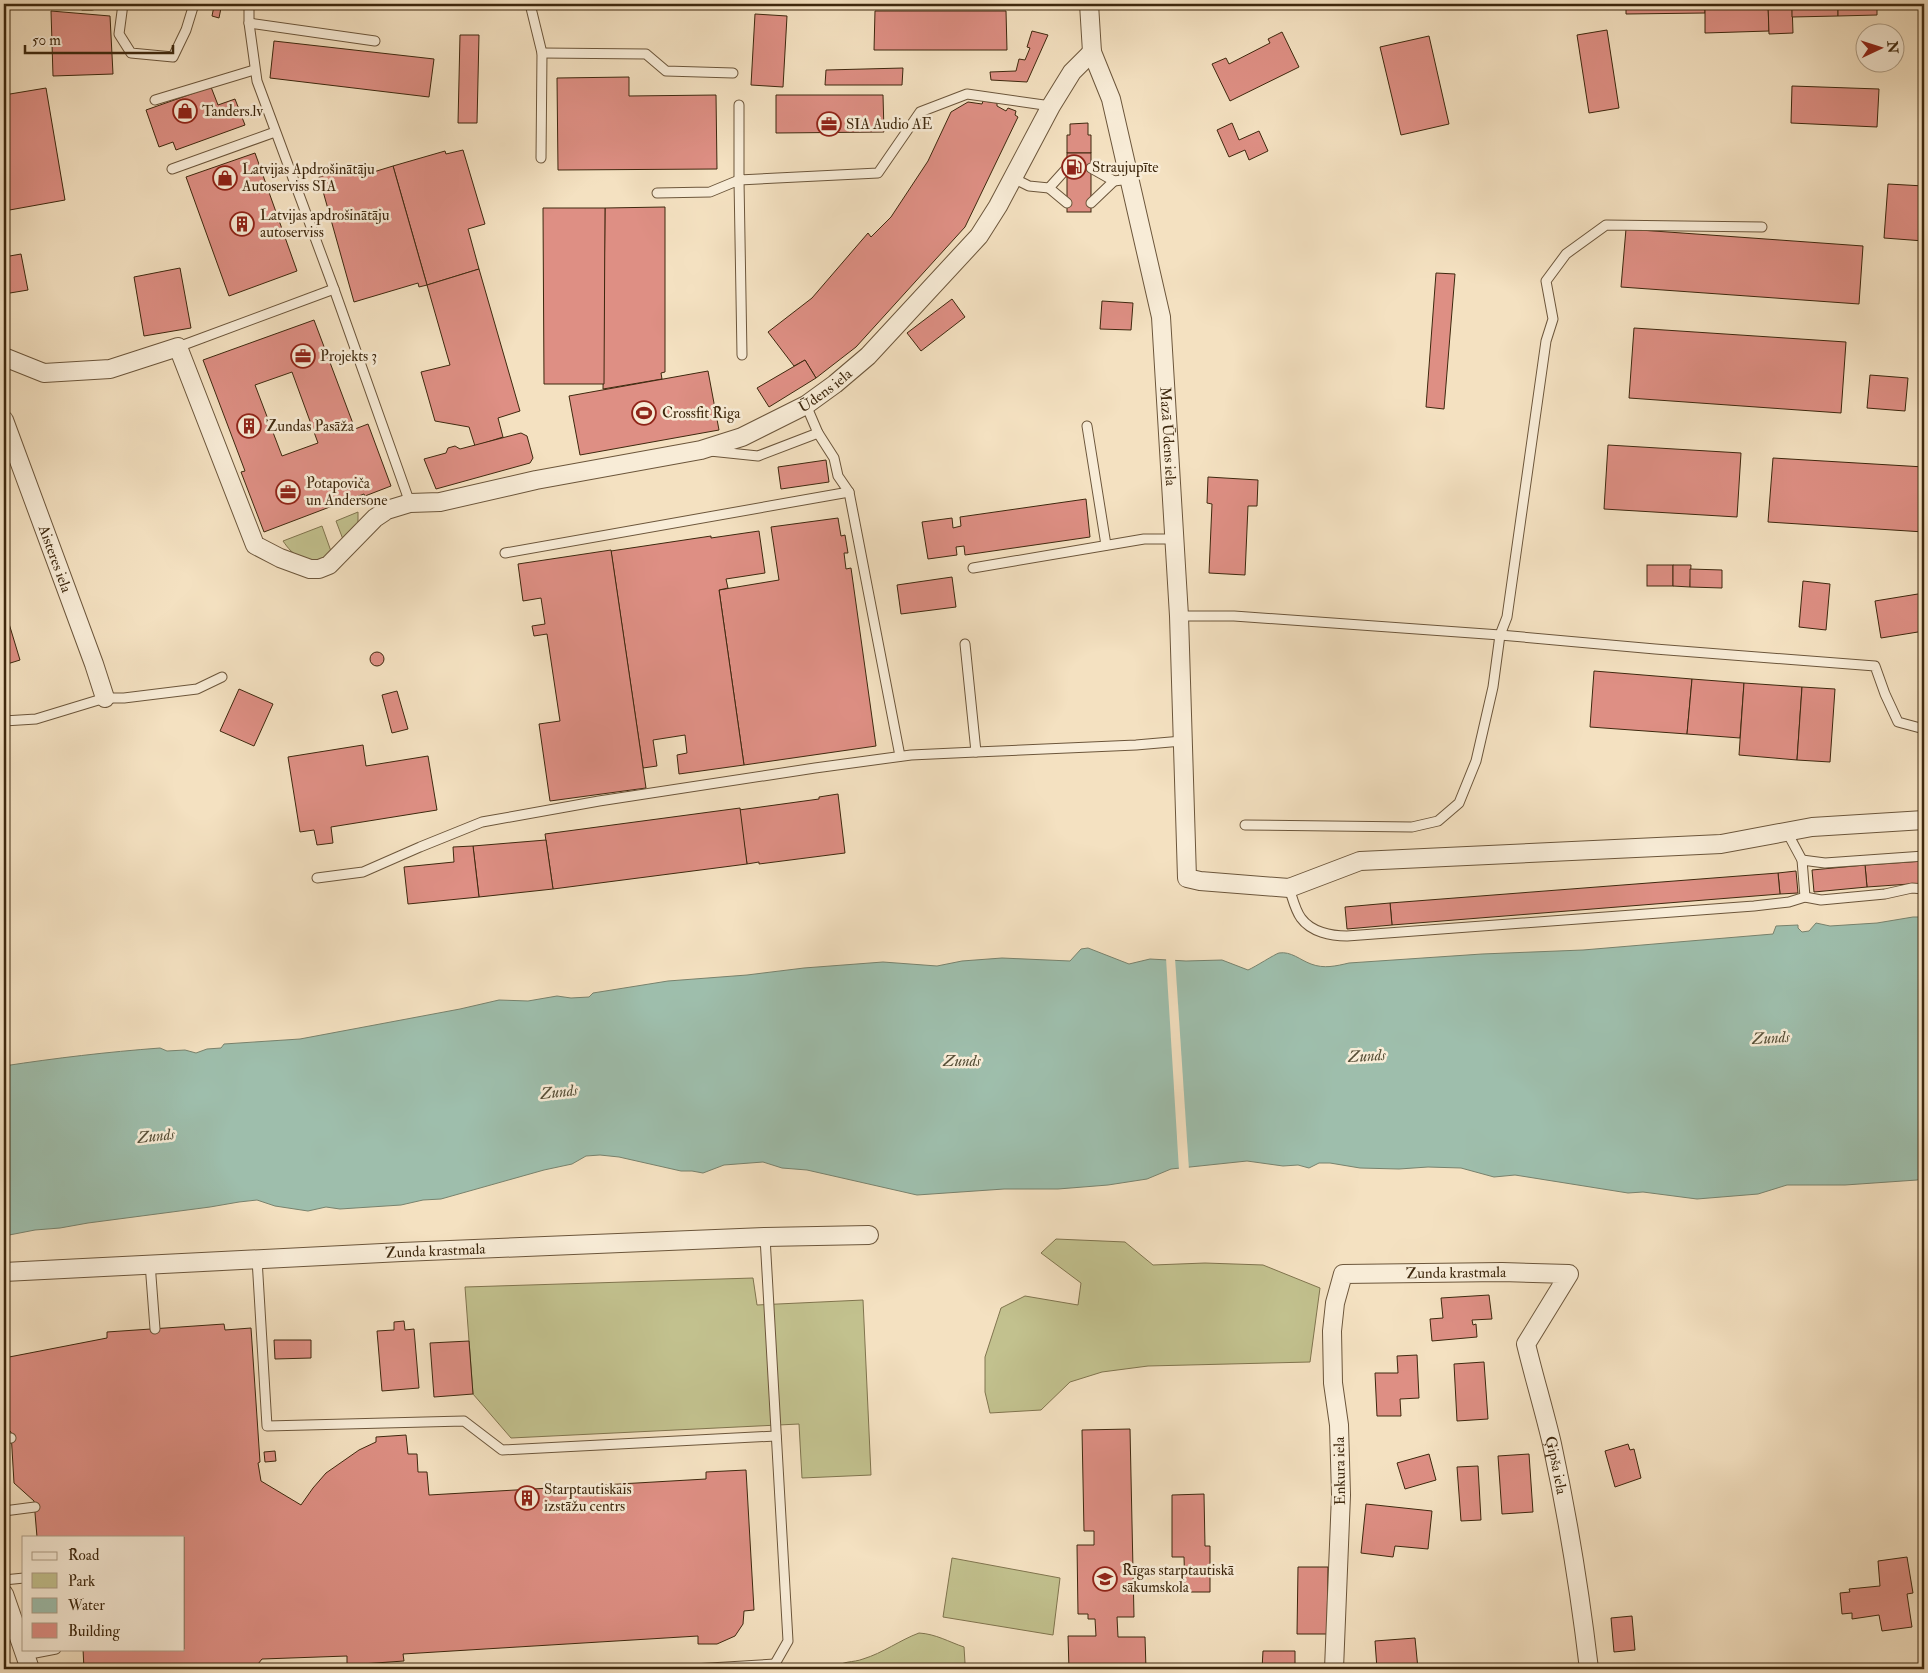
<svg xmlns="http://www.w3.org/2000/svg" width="1928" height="1673" viewBox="0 0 1928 1673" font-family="'IM FELL Double Pica',serif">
<rect width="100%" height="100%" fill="#f4e1c1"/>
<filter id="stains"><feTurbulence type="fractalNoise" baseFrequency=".004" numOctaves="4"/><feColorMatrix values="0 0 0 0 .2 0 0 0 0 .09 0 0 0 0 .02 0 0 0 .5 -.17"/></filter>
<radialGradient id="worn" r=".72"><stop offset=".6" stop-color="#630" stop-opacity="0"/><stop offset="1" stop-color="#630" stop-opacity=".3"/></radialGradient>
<g fill="#c2c18e" stroke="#80744e">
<polygon points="358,512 358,527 344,542 336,521"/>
<path d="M322 526 332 554C322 564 301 560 291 551 288 548 285 544 283 541Z"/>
<polygon points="1056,1239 1125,1242 1153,1265 1205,1263 1263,1265 1320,1288 1310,1362 1148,1366 1102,1372 1070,1382 1041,1410 990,1413 985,1392 985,1357 1001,1308 1025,1296 1078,1305 1081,1283 1041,1253"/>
<polygon points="753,1278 757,1305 863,1300 871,1475 802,1478 799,1424 511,1438 473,1394 465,1287"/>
<polygon points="952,1558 1060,1578 1053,1635 943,1617"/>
<path d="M919 1633C936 1634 949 1642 964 1647L965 1663 963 1669H835C842 1660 853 1663 863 1659 883 1653 900 1640 919 1633Z"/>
</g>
<path fill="#9ebeac" stroke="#78826d" d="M1913 917H1924V1177L1917 1180 1845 1185H1787L1758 1194 1697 1199 1643 1192 1628 1193 1515 1175 1494 1177 1461 1168 1428 1167 1399 1169 1360 1168 1330 1163H1319L1309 1168 1298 1165 1283 1166 1247 1161 1171 1169 1147 1179 1108 1185 1058 1189H1004L917 1195 807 1170 782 1168 763 1162 724 1165 703 1173 692 1171H681L619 1157 600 1155 586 1156 572 1164 544 1170 441 1199 423 1200 401 1205 340 1209 326 1207 308 1211 275 1206 257 1200 239 1202 210 1207 88 1223 60 1228 35 1230 4 1236V1066C56 1058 107 1052 160 1048L167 1051 185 1050 196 1053 207 1049 221 1048 224 1044 300 1039 460 1009 499 1000 528 1001 557 996 571 998 589 997 593 993 668 981 747 975 804 968 883 962 937 966 962 961 1002 958 1070 961 1081 949 1088 948 1129 964 1150 959 1186 961 1222 960 1248 970C1255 967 1275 954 1279 953 1291 951 1300 960 1311 964 1324 969 1336 966 1349 963L1482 954 1583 950 1773 934 1776 926 1798 925V928L1802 932 1809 931 1816 923 1830 926 1877 923Z"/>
<polygon fill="#f4e1c1" points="1166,958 1175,958 1189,1170 1179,1170"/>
<g fill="#de8f84" stroke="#3e280e" fill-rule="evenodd">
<polygon points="72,4 107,4 102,8 92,10 82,10"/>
<polygon points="1626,4 1705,4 1705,13 1626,14"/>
<polygon points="1705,4 1768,4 1769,31 1705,33"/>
<polygon points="1768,4 1792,4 1793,33 1769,34"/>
<polygon points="1792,4 1838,4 1838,16 1792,17"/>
<polygon points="1838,4 1877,4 1877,15 1838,16"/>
<polygon points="214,6 221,8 219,18 212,16"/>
<polygon points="51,11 110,16 113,74 53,76"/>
<polygon points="875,11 1006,11 1007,50 874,50"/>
<polygon points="755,14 787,16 783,87 751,85"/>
<polygon points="1607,30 1619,108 1589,113 1577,35"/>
<polygon points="1032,31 1048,35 1027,82 991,80 990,72 1016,71 1019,59 1025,60 1030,48 1027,47"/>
<polygon points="1282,32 1299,67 1230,101 1212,64 1226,58 1229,64 1270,43 1268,39"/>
<polygon points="460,35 479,35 477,123 458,123"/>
<polygon points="1429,36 1449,124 1401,135 1380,47"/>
<polygon points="274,41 434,59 429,97 270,78"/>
<polygon points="903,68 902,85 825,85 826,70"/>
<polygon points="629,77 629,96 716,95 717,169 558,170 557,78"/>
<polygon points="1792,86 1879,89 1877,127 1791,123"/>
<polygon points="211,87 218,105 235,99 245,125 176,150 173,142 159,147 146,110"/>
<polygon points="46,88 65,200 4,211 4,95"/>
<polygon points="776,95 883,95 884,132 776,133"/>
<polygon points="983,101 997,103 997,106 1006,111 1008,108 1016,111 1015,115 1018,117 965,227 856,347 816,378 805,360 794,366 768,332 812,298 868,233 871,237 891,217 928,161 951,112 968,102 982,104"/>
<polygon points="1088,123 1088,135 1091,135 1091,153 1067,153 1067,135 1070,135 1070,124"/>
<polygon points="1232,123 1239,140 1259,131 1268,151 1249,160 1245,150 1229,157 1217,130"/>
<polygon points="463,150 485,224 468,229 479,269 427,285 393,166 445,151 446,154"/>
<polygon points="255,153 297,271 229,296 186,177"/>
<rect x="1067" y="153" width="24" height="59"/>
<polygon points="364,163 367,174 393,166 427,285 419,287 418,283 354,302 319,177"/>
<polygon points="1888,184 1924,186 1924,241 1884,238"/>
<polygon points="665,207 665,372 661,373 662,379 603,389 605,208"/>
<polygon points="543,208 605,208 604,384 544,384"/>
<polygon points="1626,229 1863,246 1859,304 1621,287"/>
<polygon points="21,254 28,290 4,294 4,257"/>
<polygon points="180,268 191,328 144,336 134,277"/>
<polygon points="479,269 520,411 498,418 503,437 475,446 469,427 435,421 421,372 450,365 427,285"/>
<polygon points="1436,273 1455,274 1444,409 1426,407"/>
<polygon points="952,299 965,317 921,351 907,333"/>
<polygon points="1102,301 1133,303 1131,330 1100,329"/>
<path d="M314 320 355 429 368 424 391 486 365 496 364 494 264 532 241 472 245 471 203 360ZM292 372 318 443 282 456 255 385Z"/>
<polygon points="1634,328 1846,342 1841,413 1629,398"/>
<polygon points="805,360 816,378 769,407 757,388"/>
<polygon points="708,371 719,430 580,455 569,396"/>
<polygon points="1870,375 1908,378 1905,411 1867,408"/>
<polygon points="521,433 527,436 533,458 530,463 436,489 424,459 446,453 448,448 455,446 460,449"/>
<polygon points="1608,445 1741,453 1737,517 1604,509"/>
<polygon points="1773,458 1924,467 1924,532 1768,522"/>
<polygon points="826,460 829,482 781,489 778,467"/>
<polygon points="1208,477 1258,480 1257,506 1248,506 1245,575 1209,573 1212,504 1207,503"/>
<polygon points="1086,499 1090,537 965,555 964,546 956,547 957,555 928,559 922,522 952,518 953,528 961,526 960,517"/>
<polygon points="838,518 841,536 845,535 848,553 844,553 846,569 851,568 876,746 744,765 719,590 779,580 771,527"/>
<polygon points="759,531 765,573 726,579 728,588 719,590 744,765 679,774 677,755 687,753 685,735 653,740 657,766 643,768 611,551 711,536 711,538"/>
<polygon points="611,550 646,788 550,801 539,724 560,721 547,634 534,636 532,626 545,624 541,598 523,601 518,564"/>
<rect x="1647" y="565" width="26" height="21"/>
<polygon points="1673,565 1691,565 1690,587 1673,586"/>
<polygon points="1690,569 1722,570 1722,588 1690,587"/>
<polygon points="952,577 956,607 901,614 897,585"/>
<polygon points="1803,581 1830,584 1826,630 1799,627"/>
<polygon points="1924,593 1924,631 1881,638 1875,601"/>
<polygon points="4,607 20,660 4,665"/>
<circle cx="377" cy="659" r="7"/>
<polygon points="1594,671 1692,679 1687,734 1590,727"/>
<polygon points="1692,679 1744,683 1740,738 1687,734"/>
<polygon points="1744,683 1802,687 1797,760 1739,755"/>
<polygon points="1802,687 1835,689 1830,762 1797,760"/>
<polygon points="239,689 273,704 254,746 220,731"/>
<polygon points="397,691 408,729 392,733 382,695"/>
<polygon points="363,745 366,766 428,756 437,810 331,827 333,843 317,845 314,830 300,832 288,757"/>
<polygon points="838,794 845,853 759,864 759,862 747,864 739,810 819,799 819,797"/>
<polygon points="740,808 747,864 553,889 545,834"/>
<polygon points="546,840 553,889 479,897 473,846"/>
<polygon points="473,846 479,897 408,904 404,867 454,862 453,847"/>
<polygon points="1924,861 1924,883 1867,887 1865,865"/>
<polygon points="1865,865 1867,887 1814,892 1812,870"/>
<polygon points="1796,871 1798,893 1780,894 1778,873"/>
<polygon points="1778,873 1780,894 1392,925 1390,903"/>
<polygon points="1390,903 1392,925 1347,929 1345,907"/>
<polygon points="1489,1295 1492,1319 1472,1320 1473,1325 1476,1324 1477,1337 1432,1341 1430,1319 1443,1318 1441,1298"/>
<polygon points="404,1321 405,1330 414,1329 419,1388 382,1391 377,1331 394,1330 394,1322"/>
<polygon points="224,1324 225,1330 251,1328 260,1462 258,1463 261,1481 301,1505 313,1488 326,1473 359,1450 376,1442 376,1437 406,1435 408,1454 417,1454 418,1472 427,1472 429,1495 706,1479 706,1472 746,1470 754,1610 744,1611 743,1624 735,1636 717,1644 698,1644 698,1636 403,1654 404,1661 347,1665 347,1656 262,1659 254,1669 84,1669 83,1649 184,1649 184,1537 37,1537 34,1501 14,1483 11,1432 4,1426 4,1358 107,1338 107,1332"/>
<polygon points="274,1340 311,1340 311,1358 275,1359"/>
<polygon points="469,1341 473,1394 434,1397 430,1343"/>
<polygon points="1417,1355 1419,1398 1400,1399 1401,1416 1377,1416 1375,1373 1398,1373 1397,1356"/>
<polygon points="1484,1362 1488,1419 1457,1421 1454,1364"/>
<polygon points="1130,1429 1134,1617 1117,1617 1118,1637 1145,1637 1146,1669 1069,1669 1068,1636 1096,1636 1095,1619 1088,1619 1088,1614 1078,1614 1077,1545 1094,1545 1094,1531 1084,1531 1082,1430"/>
<polygon points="1628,1444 1630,1450 1634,1449 1641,1478 1615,1487 1605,1451"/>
<polygon points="275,1451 276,1461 265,1462 264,1452"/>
<polygon points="1429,1454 1436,1480 1405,1489 1397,1463"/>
<polygon points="1529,1454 1533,1512 1502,1514 1498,1456"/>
<polygon points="1478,1466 1481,1520 1461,1521 1457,1467"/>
<polygon points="1204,1494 1205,1546 1210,1546 1210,1592 1185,1592 1184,1557 1172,1557 1172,1495"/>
<polygon points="1366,1504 1432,1511 1428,1549 1395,1546 1393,1557 1361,1553"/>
<polygon points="1907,1557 1913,1593 1907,1594 1912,1627 1882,1631 1879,1615 1852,1619 1852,1613 1842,1614 1840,1593 1850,1592 1849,1589 1880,1586 1878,1561"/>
<polygon points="1298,1567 1328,1567 1327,1634 1297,1634"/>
<polygon points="1632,1616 1635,1650 1614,1652 1611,1618"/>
<polygon points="1415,1638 1418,1669 1377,1669 1375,1641"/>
<polygon points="1263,1651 1295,1651 1295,1669 1262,1669"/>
</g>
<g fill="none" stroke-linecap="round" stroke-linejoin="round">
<g stroke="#6c563b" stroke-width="11">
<g id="service">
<polyline points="123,4 119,34 131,53 173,57 186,30 194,4"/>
<polyline points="249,4 249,23 257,81 334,289 410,503"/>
<polyline points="530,4 542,53 541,158"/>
<polyline points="249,23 375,41"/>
<polyline points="542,53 646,54 666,71 733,73"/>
<polyline points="155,100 254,70"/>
<polyline points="739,105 739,180 878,173 920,112 967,94 1051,106"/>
<polyline points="1091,168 1114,181 1130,179"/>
<polyline points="172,169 275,132"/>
<polyline points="1013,178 1029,186 1049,188 1067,168"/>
<polyline points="1049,188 1067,203"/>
<polyline points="657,193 710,192 739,180 742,355"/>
<polyline points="1091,203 1114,181"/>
<polyline points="178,347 334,289"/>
<polyline points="1087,426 1106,545"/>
<polyline points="818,433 834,458 838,476 849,492 900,756"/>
<polyline points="710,451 758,456 818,433 806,405"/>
<polyline points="505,553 849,492"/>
<polyline points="973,568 1144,539 1174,539"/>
<polyline points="1179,616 1234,616 1500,635 1655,649 1875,666 1885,694 1898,722 1924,729"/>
<polyline points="965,644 976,752 1136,745 1182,741"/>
<polyline points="4,721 36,719 105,698 124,698 197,689 222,677"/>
<polyline points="1245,825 1412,827 1438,821 1459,803 1476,761 1493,687 1500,635 1507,617 1546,341 1553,319 1546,281 1566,254 1606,225 1762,227"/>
<polyline points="1787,832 1802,860 1805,897"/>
<polyline points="1802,860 1825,863 1924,856"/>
<polyline points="317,878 363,872 420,847 482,822 599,801 815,768 911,755 976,752"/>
<path d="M1289 888C1292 896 1295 910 1301 918 1311 932 1331 936 1347 936L1754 906 1789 902 1805 897 1821 900 1885 894 1912 888 1924 889"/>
<polyline points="765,1237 788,1641 772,1669"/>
<polyline points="257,1259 267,1426 464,1421 502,1450 776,1436"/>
<polyline points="150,1263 155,1329"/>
<polyline points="4,1439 11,1438"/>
<polyline points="4,1511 35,1507"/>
<polyline points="4,1580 24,1578"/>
<polyline points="25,1655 56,1649"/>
<polyline points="693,1669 775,1664"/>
</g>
</g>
<g stroke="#6c563b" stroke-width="20">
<g id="minor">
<path id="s1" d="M1089 4 1092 52 1111 99 1161 317 1179 616 1187 878 1200 881 1289 888 1360 861 1721 844 1812 827 1924 820"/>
<path id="s2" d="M4 357 44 373 110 369 178 347 255 545 280 558 310 569H319L329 565 375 518 387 510 410 503 440 502 536 480 701 450 742 437 806 405 835 384 868 356 979 236 998 206 1051 106 1072 72 1092 52"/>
<path id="s3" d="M4 420 94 664 105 698"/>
<path id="s4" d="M4 1272 402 1252 765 1237 869 1235"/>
<polyline points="4,1594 30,1669"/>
<path id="s5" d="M1334 1669 1341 1495 1339 1425 1333 1383 1332 1331 1335 1303 1343 1274 1502 1272 1569 1274 1526 1344C1534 1377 1544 1410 1552 1444 1568 1518 1580 1593 1589 1669"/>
</g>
</g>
<use href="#service" stroke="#f8ecd7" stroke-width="9"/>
<use href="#minor" stroke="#f8ecd7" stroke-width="18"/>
</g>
<defs>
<g id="shop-ring" transform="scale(1.25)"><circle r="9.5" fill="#f8ecd7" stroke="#8f2418" stroke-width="1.5"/><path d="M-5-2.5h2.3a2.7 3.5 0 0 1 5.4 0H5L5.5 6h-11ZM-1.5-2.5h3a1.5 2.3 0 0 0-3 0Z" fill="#8f2418"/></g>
<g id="office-ring" transform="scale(1.25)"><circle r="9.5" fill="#f8ecd7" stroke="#8f2418" stroke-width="1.5"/><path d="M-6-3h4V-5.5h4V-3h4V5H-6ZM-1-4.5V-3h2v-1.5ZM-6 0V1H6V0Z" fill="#8f2418"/></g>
<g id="fuel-ring" transform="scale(1.25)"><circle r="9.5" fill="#f8ecd7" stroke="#8f2418" stroke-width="1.5"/><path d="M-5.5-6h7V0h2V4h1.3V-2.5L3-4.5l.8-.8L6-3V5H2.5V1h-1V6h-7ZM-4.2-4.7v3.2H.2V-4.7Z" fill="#8f2418"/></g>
<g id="building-ring" transform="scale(1.25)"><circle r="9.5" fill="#f8ecd7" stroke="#8f2418" stroke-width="1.5"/><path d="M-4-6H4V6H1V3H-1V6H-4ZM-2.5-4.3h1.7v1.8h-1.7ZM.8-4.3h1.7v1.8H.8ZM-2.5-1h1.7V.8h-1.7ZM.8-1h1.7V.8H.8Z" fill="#8f2418"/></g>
<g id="stadium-ring" transform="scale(1.25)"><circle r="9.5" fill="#f8ecd7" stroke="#8f2418" stroke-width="1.5"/><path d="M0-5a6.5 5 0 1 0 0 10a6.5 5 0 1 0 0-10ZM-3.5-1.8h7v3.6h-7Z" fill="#8f2418"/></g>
<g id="school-ring" transform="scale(1.25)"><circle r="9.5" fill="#f8ecd7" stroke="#8f2418" stroke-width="1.5"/><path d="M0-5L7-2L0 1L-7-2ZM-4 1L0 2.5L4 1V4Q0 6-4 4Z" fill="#8f2418"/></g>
</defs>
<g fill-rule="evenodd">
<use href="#shop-ring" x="185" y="111"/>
<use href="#office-ring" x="829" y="124"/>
<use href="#fuel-ring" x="1074" y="167"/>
<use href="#shop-ring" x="225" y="178"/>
<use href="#building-ring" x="242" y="224"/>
<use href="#office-ring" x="303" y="356"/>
<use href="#stadium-ring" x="644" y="413"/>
<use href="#building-ring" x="249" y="426"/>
<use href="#office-ring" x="288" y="492"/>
<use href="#building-ring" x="527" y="1498"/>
<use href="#school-ring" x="1105" y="1579"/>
</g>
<g text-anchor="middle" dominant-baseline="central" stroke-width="5" stroke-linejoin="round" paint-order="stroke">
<g font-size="15" fill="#3e280e" stroke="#f8ecd7" text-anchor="start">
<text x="202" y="111">Tanders.lv</text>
<text x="846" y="124">SIA Audio AE</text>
<text x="1092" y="167">Straujupīte</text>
<text x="242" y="169">Latvijas Apdrošinātāju<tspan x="242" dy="17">Autoserviss SIA</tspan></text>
<text x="260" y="215">Latvijas apdrošinātāju<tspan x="260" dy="17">autoserviss</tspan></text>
<text x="320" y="356">Projekts 3</text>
<text x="662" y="413">Crossfit Riga</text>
<text x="266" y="426">Zundas Pasāža</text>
<text x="306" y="483">Potapoviča<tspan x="306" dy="17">un Andersone</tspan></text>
<text x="544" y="1489">Starptautiskais<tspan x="544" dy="17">izstāžu centrs</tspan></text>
<text x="1122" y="1570">Rīgas starptautiskā<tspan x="1122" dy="17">sākumskola</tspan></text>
</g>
<g font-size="15" fill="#3e280e" stroke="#f8ecd7">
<text stroke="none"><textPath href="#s2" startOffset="1012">Ūdens iela</textPath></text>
<text stroke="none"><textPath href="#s1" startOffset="442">Mazā Ūdens iela</textPath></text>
<text stroke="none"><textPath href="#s3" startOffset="148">Aisteres iela</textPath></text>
<text stroke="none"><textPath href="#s4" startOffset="432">Zunda krastmala</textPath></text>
<text stroke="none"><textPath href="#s5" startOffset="510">Zunda krastmala</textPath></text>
<text stroke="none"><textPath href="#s5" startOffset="830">Ģipša iela</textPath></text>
<text transform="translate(1340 1471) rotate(-91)">Enkura iela</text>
</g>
<g font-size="16" font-style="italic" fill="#564e36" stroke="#f8ecd7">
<text transform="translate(1771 1038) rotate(-3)">Zunds</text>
<text transform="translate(1367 1056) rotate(-3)">Zunds</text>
<text x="962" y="1061">Zunds</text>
<text transform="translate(559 1092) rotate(-6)">Zunds</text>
<text transform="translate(156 1136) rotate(-6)">Zunds</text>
</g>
</g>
<rect width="1928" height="1673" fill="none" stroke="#f4e1c1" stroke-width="20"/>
<rect x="5" y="5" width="1918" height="1663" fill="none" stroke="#3e280e" stroke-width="2.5"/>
<rect x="10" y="10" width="1908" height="1653" fill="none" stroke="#3e280e"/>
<rect x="22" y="1536" width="162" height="115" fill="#f8ecd7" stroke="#ae9e87"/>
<rect x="32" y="1552" width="25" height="8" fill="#f8ecd7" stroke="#ae9e87"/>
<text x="68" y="1560" font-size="15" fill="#3e280e">Road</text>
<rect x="32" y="1573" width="25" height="15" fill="#c2c18e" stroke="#ae9e87"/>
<text x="68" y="1586" font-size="15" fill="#3e280e">Park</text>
<rect x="32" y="1598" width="25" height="15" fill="#9ebeac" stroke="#ae9e87"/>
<text x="68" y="1610" font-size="15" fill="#3e280e">Water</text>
<rect x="32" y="1623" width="25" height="15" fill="#de8f84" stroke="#ae9e87"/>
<text x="68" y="1636" font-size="15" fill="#3e280e">Building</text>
<g transform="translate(1880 48) rotate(86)"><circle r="24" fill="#f8ecd7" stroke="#ae9e87"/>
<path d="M0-4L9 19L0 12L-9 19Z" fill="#8f2418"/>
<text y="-8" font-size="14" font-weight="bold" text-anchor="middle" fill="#3e280e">N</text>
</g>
<path d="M25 45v8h148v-8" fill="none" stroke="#3e280e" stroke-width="2.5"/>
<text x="32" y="45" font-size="15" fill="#3e280e" stroke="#f8ecd7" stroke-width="4" paint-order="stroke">50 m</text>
<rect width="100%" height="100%" filter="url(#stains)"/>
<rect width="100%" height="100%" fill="url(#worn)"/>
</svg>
